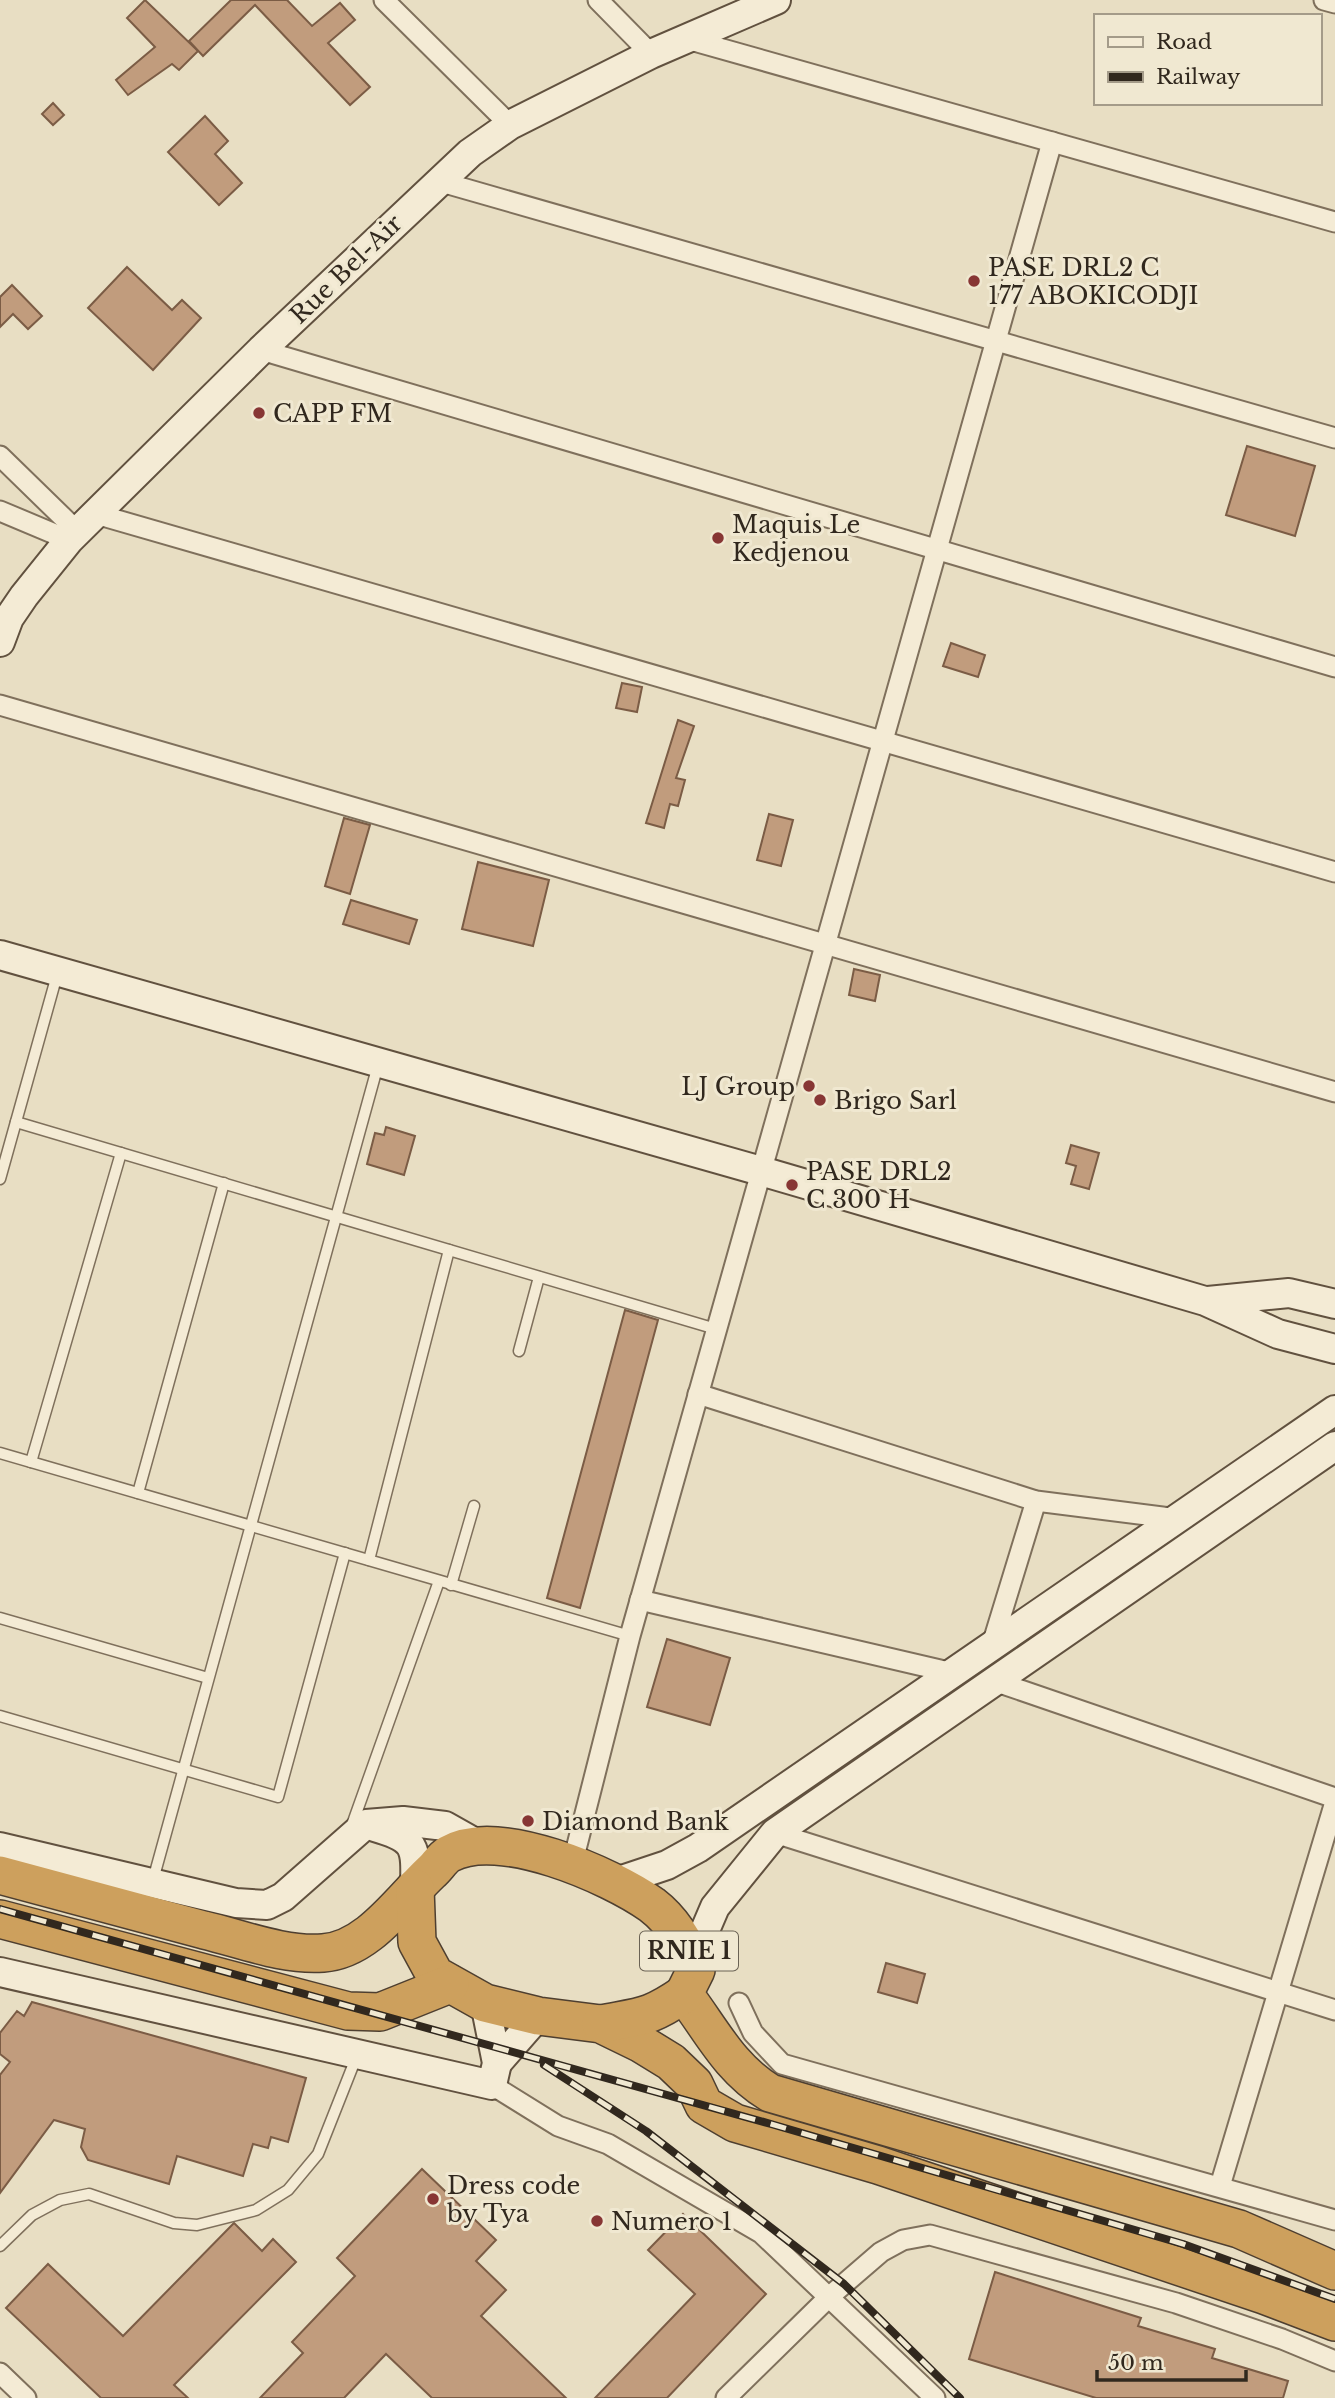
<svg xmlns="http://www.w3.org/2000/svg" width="1335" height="2398" viewBox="0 0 1335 2398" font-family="'Libre Baskerville',serif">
<rect width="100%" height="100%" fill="#e8dec3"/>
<g fill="#c19c7d" stroke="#7b5c45" stroke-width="2">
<polygon points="145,0 198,51 179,70 172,64 128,95 116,80 155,47 127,18"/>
<polygon points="231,0 287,0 312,26 340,3 355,20 328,43 370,87 350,105 255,5 203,56 189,41"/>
<polygon points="53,103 64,115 53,125 42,114"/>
<polygon points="205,116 228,141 215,154 242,183 219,205 168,152"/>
<polygon points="127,267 172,310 182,300 201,318 153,370 88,308"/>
<polygon points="12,285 42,316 28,329 13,314 0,327 0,297"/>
<polygon points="1247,446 1315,466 1295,536 1226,515"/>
<polygon points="951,643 985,655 978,677 943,666"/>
<polygon points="622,683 642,687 637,712 616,708"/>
<polygon points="678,720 694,726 676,778 685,780 678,806 670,804 664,828 646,823"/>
<polygon points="769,814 793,820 781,866 757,860"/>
<polygon points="344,818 370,825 350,894 325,886"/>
<polygon points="478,862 549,880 533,946 462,929"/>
<polygon points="351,900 417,920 409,944 343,924"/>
<polygon points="854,969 880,975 875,1001 849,995"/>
<polygon points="386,1127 415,1136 404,1175 367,1164 375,1133 384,1135"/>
<polygon points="1071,1145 1099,1153 1089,1189 1071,1184 1076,1166 1066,1163"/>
<polygon points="625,1310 658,1320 580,1608 547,1598"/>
<polygon points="667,1639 730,1658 710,1725 647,1707"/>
<polygon points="886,1963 925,1974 917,2003 878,1992"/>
<polygon points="32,2002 306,2078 288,2142 271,2137 268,2148 253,2144 243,2176 177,2156 169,2184 88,2160 81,2147 85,2129 54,2120 0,2193 0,2075 10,2062 0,2054 0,2033 17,2011 24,2016"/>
<polygon points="422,2169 496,2240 476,2261 506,2290 481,2316 566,2398 432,2398 386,2354 344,2398 260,2398 303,2353 292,2342 355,2276 337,2258"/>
<polygon points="683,2214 766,2294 667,2398 595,2398 695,2294 648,2250"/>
<polygon points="234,2223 262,2251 273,2239 296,2262 174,2385 188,2398 101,2398 6,2308 48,2264 123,2336"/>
<polygon points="995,2272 1141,2318 1138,2326 1215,2349 1212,2358 1288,2381 1283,2398 1096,2398 969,2359"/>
</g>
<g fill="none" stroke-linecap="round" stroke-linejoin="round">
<g stroke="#7f705c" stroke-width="13">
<g id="lane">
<polyline points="16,1122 716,1329"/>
<polyline points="0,1179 57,975"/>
<polyline points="519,1351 539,1277"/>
<polyline points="0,1453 630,1636"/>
<polyline points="31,1462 121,1153"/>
<polyline points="138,1493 224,1183"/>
<polyline points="369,1560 449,1250"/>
<polyline points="451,1585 474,1506"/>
<polyline points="0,1618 208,1678"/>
<polyline points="0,1716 278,1797 345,1553"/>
<polyline points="352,1825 439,1581"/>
<polyline points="153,1880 378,1065"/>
<polyline points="0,2246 32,2215 60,2200 89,2194 174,2223 197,2225 256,2210 288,2190 318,2154 356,2058"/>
</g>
</g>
<g stroke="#7f705c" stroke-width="23">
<g id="street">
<polyline points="384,0 510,125"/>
<polyline points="598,0 651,54"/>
<polyline points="1324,0 1335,3"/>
<polyline points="687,39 1335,222"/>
<polyline points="438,181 1335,438"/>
<polyline points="261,350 1335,667"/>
<polyline points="0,456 78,532"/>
<polyline points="0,511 69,540"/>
<polyline points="96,514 1335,872"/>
<polyline points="0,705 1335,1092"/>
<polyline points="698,1394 1036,1501 1178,1519"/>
<polyline points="640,1600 953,1673"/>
<polyline points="991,1648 1036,1501"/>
<polyline points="997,1682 1335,1798"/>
<polyline points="775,1833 1335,2010"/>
<polyline points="572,1865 630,1636 1052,142"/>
<polyline points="739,2003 753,2033 782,2064 1335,2220"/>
<polyline points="492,2085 558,2126 608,2144 761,2233 935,2398"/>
<polyline points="1220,2186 1335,1802"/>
<polyline points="0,2373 26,2398"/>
<polyline points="726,2398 830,2296 881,2252 903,2240 930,2235 1176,2303 1282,2339 1335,2361"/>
</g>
</g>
<g stroke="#61513f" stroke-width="32">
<g id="secondary">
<polyline points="0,642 9,618 24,596 69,540 261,350 470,153 510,125 651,54 776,0"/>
<polyline points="0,955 761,1171 1205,1301 1278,1334 1335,1349"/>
<polyline points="1208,1301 1289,1293 1335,1304"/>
<path d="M375 1827C417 1839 416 1847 415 1888"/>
<polyline points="0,1847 236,1903 267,1905 283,1897 366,1824 403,1821 445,1826 477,1844"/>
<polyline points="613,1883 667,1865 698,1848 1335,1410"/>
<polyline points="696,1970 706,1928 715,1907 775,1833 1335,1446"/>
<polyline points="0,1972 492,2085 497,2063 485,2003"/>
<polyline points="497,2063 538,2016"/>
</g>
</g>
<g stroke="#4e3f30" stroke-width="40">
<g id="highway">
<path d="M0 1875C68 1893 136 1911 204 1930 242 1939 284 1956 323 1953 368 1950 400 1901 431 1872 437 1867 442 1858 449 1854 498 1826 610 1875 652 1905 673 1921 687 1945 696 1970L684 1994C712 2031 729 2068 770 2093L1239 2229 1335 2271"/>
<polyline points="415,1888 417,1942 435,1975 485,2003 538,2016 601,2024 640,2043 671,2062 694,2084 704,2105 735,2123 878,2165 1264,2295 1335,2322"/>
<polyline points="0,1919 348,2011 380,2012 450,1984"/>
<path d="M601 2024C642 2016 649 2018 684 1994"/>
</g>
</g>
<use href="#lane" stroke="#f4ebd5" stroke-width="10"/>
<use href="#street" stroke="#f4ebd5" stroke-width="19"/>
<use href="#secondary" stroke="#f4ebd5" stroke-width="28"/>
<use href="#highway" stroke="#cda05d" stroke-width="37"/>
<g stroke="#31281e" stroke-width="8">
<g id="rail">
<polyline points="0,1909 771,2124 1183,2244 1335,2299"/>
<polyline points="544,2065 646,2131 844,2284 960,2398"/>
</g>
</g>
<use href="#rail" stroke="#f0e8d1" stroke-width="5" stroke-dasharray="16" stroke-linecap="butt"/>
</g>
<g fill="#873634" stroke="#f0e8d1" stroke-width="2.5">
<circle cx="974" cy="281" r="7"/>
<circle cx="259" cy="413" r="7"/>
<circle cx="718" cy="538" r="7"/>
<circle cx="809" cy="1086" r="7"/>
<circle cx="820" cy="1100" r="7"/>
<circle cx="792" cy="1185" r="7"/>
<circle cx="528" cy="1821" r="7"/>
<circle cx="433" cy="2199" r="7"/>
<circle cx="597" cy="2221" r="7"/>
</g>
<g text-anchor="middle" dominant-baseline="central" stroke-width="6" stroke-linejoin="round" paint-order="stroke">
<rect fill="#f0e8d1" stroke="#6a6254" stroke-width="2" x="640" y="1931.5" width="98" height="39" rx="5"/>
<g font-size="23" font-weight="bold" fill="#31281e">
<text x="689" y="1951">RNIE 1</text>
</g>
<g font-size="24" fill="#31281e" stroke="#f0e8d1" text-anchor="start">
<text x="988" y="267">PASE DRL2 C<tspan x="988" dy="28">177 ABOKICODJI</tspan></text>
<text x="273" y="413">CAPP FM</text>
<text x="732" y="524">Maquis Le<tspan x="732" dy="28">Kedjenou</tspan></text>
<text x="795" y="1086" text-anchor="end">LJ Group</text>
<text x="834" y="1100">Brigo Sarl</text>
<text x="806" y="1171">PASE DRL2<tspan x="806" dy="28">C 300 H</tspan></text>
<text x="542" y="1821">Diamond Bank</text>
<text x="447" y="2185">Dress code<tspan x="447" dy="28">by Tya</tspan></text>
<text x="611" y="2221">Numero 1</text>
</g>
<g font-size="24" fill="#31281e" stroke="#f0e8d1">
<text transform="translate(346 269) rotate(-44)">Rue Bel-Air</text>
</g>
</g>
<rect x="1094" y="14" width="228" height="91" fill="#f0e8d1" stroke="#a49b89" stroke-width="2"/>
<rect x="1108" y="37" width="35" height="10" fill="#f4ebd5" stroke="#a49b89" stroke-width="2"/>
<text x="1156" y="49" font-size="21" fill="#31281e">Road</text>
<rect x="1108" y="72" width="35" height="10" fill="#31281e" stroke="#a49b89" stroke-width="2"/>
<text x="1156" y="84" font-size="21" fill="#31281e">Railway</text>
<path d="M1097 2370v10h149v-10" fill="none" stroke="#31281e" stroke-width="3.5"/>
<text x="1108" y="2370" font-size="21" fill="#31281e" stroke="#f0e8d1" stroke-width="5" paint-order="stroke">50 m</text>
</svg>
